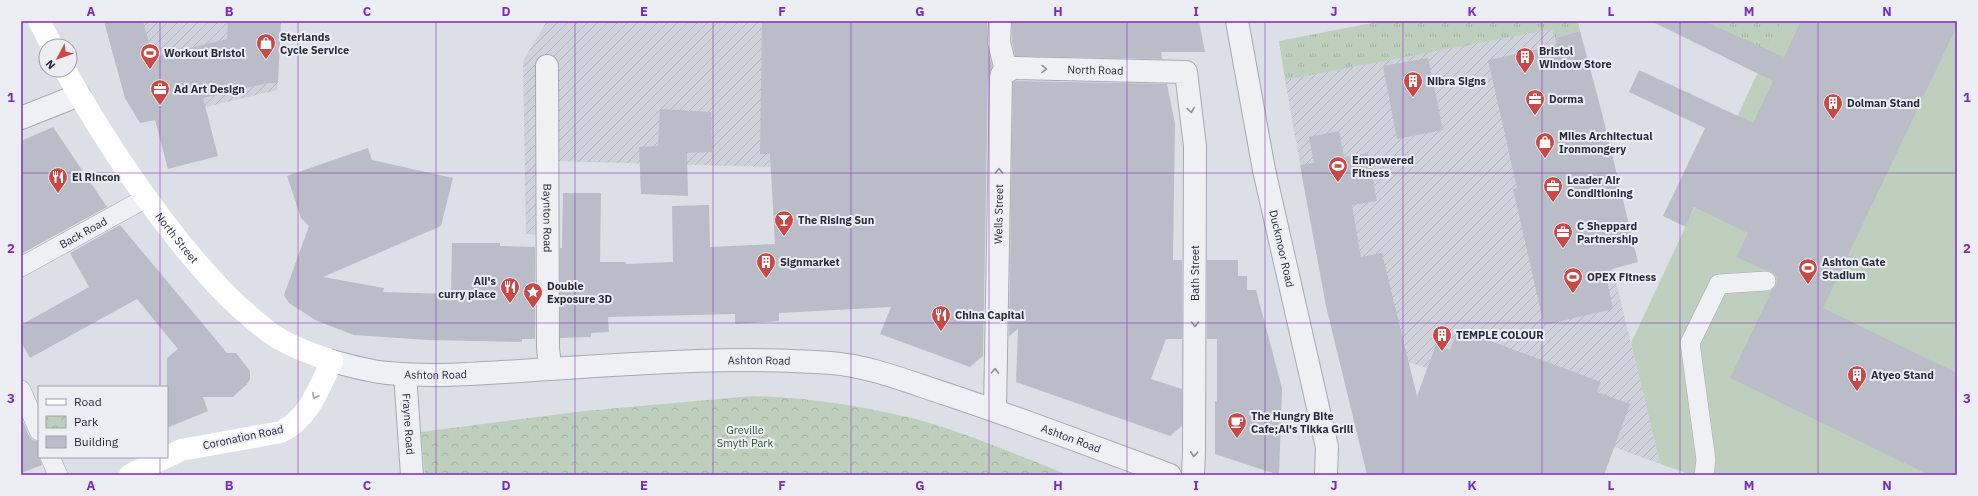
<svg xmlns="http://www.w3.org/2000/svg" width="1978" height="496" viewBox="0 0 1978 496" font-family="'IBM Plex Sans',sans-serif">
<defs>
<pattern id="industrial-furrows" width="10" height="10" patternUnits="userSpaceOnUse"><rect width="10" height="10" fill="#cfd1db"/><path d="M-1 1l2-2M0 10L10 0M9 11l2-2" fill="none" stroke="#b2b4bd"/></pattern>
<pattern id="grass-tufts" width="24" height="20" patternUnits="userSpaceOnUse"><rect width="24" height="20" fill="#bfcfbe"/><path d="M3 7l-1-3M5 7V3M7 7l1-3M15 17l-1-3M17 17v-4M19 17l1-3" fill="none" stroke="#a4b2a4"/></pattern>
<pattern id="park-crowns" width="20" height="18" patternUnits="userSpaceOnUse"><rect width="20" height="18" fill="#bfcfbe"/><path d="M2 6a3 3 0 1 1 6 0M12 15a3 3 0 1 1 6 0" fill="none" stroke="#a4b2a4"/></pattern>
</defs>
<rect width="100%" height="100%" fill="#dddfe6"/>
<g fill="url(#industrial-furrows)">
<polygon points="104,21 281,21 277,90 140,123 125,98"/>
<polygon points="547,21 898,21 771,167 553,161 557,235 526,234 523,61"/>
<polygon points="1553,28 1610,257 1660,464 1424,377 1427,368 1408,362 1372,296 1326,305 1285,80"/>
</g>
<g fill="url(#grass-tufts)">
<polygon points="1382,21 1578,21 1580,31 1555,38 1552,29 1285,80 1279,41"/>
<polygon points="1704,21 1782,21 1768,51"/>
</g>
<path fill="url(#park-crowns)" d="M753 396C807 397 860 406 912 418 963 431 1019 456 1069 475H425L421 432 584 411Z"/>
<polygon fill="#bfcfbe" points="1782,21 1957,21 1957,475 1692,475 1660,464 1631,343"/>
<g fill="#babdc8">
<polygon points="104,21 143,21 153,57 227,39 228,21 281,21 278,83 268,83 203,98 218,156 168,169 155,120 140,123 125,98"/>
<polygon points="762,21 987,21 987,45 992,66 988,79 983,356 970,367 880,334 891,307 779,313 779,321 735,324 735,314 608,317 609,332 591,333 591,337 560,338 560,248 562,248 563,193 601,193 600,262 626,262 626,264 673,262 672,206 709,205 710,247 775,244 770,154 760,154"/>
<polygon points="1012,21 1199,21 1205,52 1161,52 1162,59 1015,56 1012,41"/>
<polygon points="1651,21 1704,21 1784,57 1801,21 1957,21 1957,26 1823,308 1957,373 1957,475 1929,475 1730,378 1772,290 1776,286 1778,277 1771,271 1765,270 1736,257 1748,233 1694,207 1686,227 1663,216 1705,128 1629,92 1639,70 1753,123 1773,81"/>
<polygon points="1580,31 1602,113 1638,262 1605,271 1613,309 1544,325 1513,189 1517,188 1488,60 1557,45 1555,38"/>
<polygon points="1428,58 1443,130 1397,139 1383,66"/>
<polygon points="1017,81 1167,84 1175,124 1173,260 1182,260 1182,339 1166,339 1151,379 1182,389 1182,426 1170,436 1016,382 1018,329 1009,336 1013,82"/>
<polygon points="660,109 711,112 712,152 687,153 688,196 641,194 639,147 658,146"/>
<polygon points="53,127 107,207 21,254 21,141"/>
<polygon points="1339,131 1344,157 1368,153 1377,201 1352,205 1361,257 1382,253 1417,396 1436,345 1450,350 1458,329 1601,382 1597,392 1630,404 1604,475 1367,475 1326,306 1300,165 1314,163 1309,137"/>
<polygon points="368,148 372,160 453,178 441,226 323,277 384,288 383,292 451,294 452,243 500,243 500,246 535,247 535,339 522,339 522,342 428,340 354,335 317,321 289,303 284,295 309,226 301,218 287,176"/>
<polygon points="120,225 227,353 236,353 250,371 250,379 247,384 233,397 203,397 208,411 167,428 167,358 178,349 137,299 30,358 21,342 21,325 89,287 70,253"/>
<polygon points="1207,260 1238,260 1238,276 1247,276 1247,290 1256,290 1282,388 1279,475 1215,454 1215,401 1217,402 1217,339 1207,339"/>
<polygon points="21,417 29,436 33,440 39,442 39,457 42,465 21,473"/>
</g>
<g fill="none" stroke-linecap="round" stroke-linejoin="round">
<g stroke="#a6a9b3" stroke-width="20">
<g id="service">
<path id="s1" d="M21 267 146 198"/>
<polyline points="21,390 39,431"/>
<polyline points="50,457 58,475"/>
<polyline points="1704,475 1706,460 1690,343 1719,284 1766,281"/>
</g>
</g>
<g stroke="#a6a9b3" stroke-width="24">
<g id="minor">
<polyline points="1000,21 999,42 1006,71"/>
<path id="s2" d="M547 66 548 347 550 369"/>
<polyline points="21,118 79,95"/>
<path id="s3" d="M405 374 412 475"/>
<path id="s4" d="M995 410 1001 79 1002 74 1014 68 1186 72 1195 146 1194 452 1193 475"/>
</g>
</g>
<g stroke="#a6a9b3" stroke-width="24">
<g id="tertiary">
<path id="s5" d="M1237 21 1264 170 1327 447 1326 475"/>
<path id="s6" d="M332 361C350 366 369 371 387 373 442 378 497 372 551 369 643 363 738 356 831 363 869 366 906 381 943 393 1019 418 1094 447 1170 475"/>
</g>
</g>
<use href="#service" stroke="#eff0f4" stroke-width="19"/>
<use href="#minor" stroke="#eff0f4" stroke-width="22"/>
<use href="#tertiary" stroke="#eff0f4" stroke-width="22"/>
<g stroke="#fff" stroke-width="22">
<polyline points="39,21 52,46"/>
<path id="s7" d="M65 70C96 125 130 178 168 227 198 266 230 303 269 332 288 346 310 353 332 361 319 388 309 418 281 432L181 450 167 457"/>
<polyline points="130,475 166,457"/>
</g>
</g>
<defs><path id="oneway-chevron" d="M-2-3.5L2.5 0L-2 3.5" fill="none" stroke-width="1.6" stroke-linecap="round" stroke-linejoin="round"/></defs>
<g stroke="#8b8e98">
<use href="#oneway-chevron" transform="translate(1044 69) rotate(1)"/>
<use href="#oneway-chevron" transform="translate(1191 110) rotate(82)"/>
<use href="#oneway-chevron" transform="translate(999 171) rotate(-89)"/>
<use href="#oneway-chevron" transform="translate(1195 324) rotate(90)"/>
<use href="#oneway-chevron" transform="translate(995 371) rotate(-89)"/>
<use href="#oneway-chevron" transform="translate(1194 454) rotate(93)"/>
</g>
<use stroke="#9ea0a7" href="#oneway-chevron" transform="translate(315 396) rotate(117)"/>
<path fill="none" stroke="#7b2cbf" stroke-width="1" stroke-opacity="0.55" d="M160 21V387M298 21V475M436 21V475M575 21V475M713 21V475M851 21V475M989 21V475M1127 21V475M1265 21V475M1403 21V475M1542 21V475M1680 21V475M1818 21V475M21 173H1957M21 323H1957M160 457V475"/>
<defs>
<g id="shop-pin" transform="scale(1)"><path d="M0 17L-7.5 6A9.5 9.5 0 1 1 7.5 6Z" fill="#c84945" stroke="#eceef4"/><path d="M-5-2.5h2.3a2.7 3.5 0 0 1 5.4 0H5L5.5 6h-11ZM-1.5-2.5h3a1.5 2.3 0 0 0-3 0Z" fill="#fff"/></g>
<g id="stadium-pin" transform="scale(1)"><path d="M0 17L-7.5 6A9.5 9.5 0 1 1 7.5 6Z" fill="#c84945" stroke="#eceef4"/><path d="M0-5a6.5 5 0 1 0 0 10a6.5 5 0 1 0 0-10ZM-3.5-1.8h7v3.6h-7Z" fill="#fff"/></g>
<g id="building-pin" transform="scale(1)"><path d="M0 17L-7.5 6A9.5 9.5 0 1 1 7.5 6Z" fill="#c84945" stroke="#eceef4"/><path d="M-4-6H4V6H1V3H-1V6H-4ZM-2.5-4.3h1.7v1.8h-1.7ZM.8-4.3h1.7v1.8H.8ZM-2.5-1h1.7V.8h-1.7ZM.8-1h1.7V.8H.8Z" fill="#fff"/></g>
<g id="office-pin" transform="scale(1)"><path d="M0 17L-7.5 6A9.5 9.5 0 1 1 7.5 6Z" fill="#c84945" stroke="#eceef4"/><path d="M-6-3h4V-5.5h4V-3h4V5H-6ZM-1-4.5V-3h2v-1.5ZM-6 0V1H6V0Z" fill="#fff"/></g>
<g id="restaurant-pin" transform="scale(1)"><path d="M0 17L-7.5 6A9.5 9.5 0 1 1 7.5 6Z" fill="#c84945" stroke="#eceef4"/><path d="M-5-6h1v4h1v-4h1v4h1v-4h1v5L-1.5 .5V6h-2V.5L-5-1ZM5-6V6H3V1.5H1.5Q1.5-4 5-6Z" fill="#fff"/></g>
<g id="bar-pin" transform="scale(1)"><path d="M0 17L-7.5 6A9.5 9.5 0 1 1 7.5 6Z" fill="#c84945" stroke="#eceef4"/><path d="M-6-5H6L.8 .8V4.5H3.5V6h-7V4.5H-.8V.8Z" fill="#fff"/></g>
<g id="sight-pin" transform="scale(1)"><path d="M0 17L-7.5 6A9.5 9.5 0 1 1 7.5 6Z" fill="#c84945" stroke="#eceef4"/><path d="M0-6L1.8-2.2L6-1.7L2.9 1.2L3.7 5.4L0 3.3L-3.7 5.4L-2.9 1.2L-6-1.7L-1.8-2.2Z" fill="#fff"/></g>
<g id="cafe-pin" transform="scale(1)"><path d="M0 17L-7.5 6A9.5 9.5 0 1 1 7.5 6Z" fill="#c84945" stroke="#eceef4"/><path d="M-5.5-4.5H6V0H3Q3 3.5 0 3.5H-2.5Q-5.5 3.5-5.5 0ZM3-3.2v2h1.7v-2ZM-6 4.5H4V6H-6Z" fill="#fff"/></g>
</defs>
<g fill-rule="evenodd">
<use href="#shop-pin" x="266" y="43"/>
<use href="#stadium-pin" x="150" y="53"/>
<use href="#building-pin" x="1525" y="57"/>
<use href="#building-pin" x="1413" y="81"/>
<use href="#office-pin" x="160" y="89"/>
<use href="#office-pin" x="1535" y="99"/>
<use href="#building-pin" x="1833" y="103"/>
<use href="#shop-pin" x="1545" y="142"/>
<use href="#stadium-pin" x="1338" y="166"/>
<use href="#restaurant-pin" x="58" y="177"/>
<use href="#office-pin" x="1553" y="186"/>
<use href="#bar-pin" x="784" y="220"/>
<use href="#office-pin" x="1563" y="232"/>
<use href="#building-pin" x="766" y="262"/>
<use href="#stadium-pin" x="1808" y="268"/>
<use href="#stadium-pin" x="1573" y="277"/>
<use href="#restaurant-pin" x="510" y="287"/>
<use href="#sight-pin" x="533" y="292"/>
<use href="#restaurant-pin" x="941" y="315"/>
<use href="#building-pin" x="1442" y="335"/>
<use href="#building-pin" x="1857" y="375"/>
<use href="#cafe-pin" x="1237" y="422"/>
</g>
<g text-anchor="middle" dominant-baseline="central" stroke-width="4" stroke-linejoin="round" paint-order="stroke">
<g font-size="11" font-weight="bold" fill="#272b3c" stroke="#eceef4" text-anchor="start">
<text x="280" y="37">Sterlands<tspan x="280" dy="13">Cycle Service</tspan></text>
<text x="1539" y="51">Bristol<tspan x="1539" dy="13">Window Store</tspan></text>
<text x="164" y="53">Workout Bristol</text>
<text x="1427" y="81">Nibra Signs</text>
<text x="174" y="89">Ad Art Design</text>
<text x="1549" y="99">Dorma</text>
<text x="1847" y="103">Dolman Stand</text>
<text x="1559" y="136">Miles Architectual<tspan x="1559" dy="13">Ironmongery</tspan></text>
<text x="1352" y="160">Empowered<tspan x="1352" dy="13">Fitness</tspan></text>
<text x="72" y="177">El Rincon</text>
<text x="1567" y="180">Leader Air<tspan x="1567" dy="13">Conditioning</tspan></text>
<text x="798" y="220">The Rising Sun</text>
<text x="1577" y="226">C Sheppard<tspan x="1577" dy="13">Partnership</tspan></text>
<text x="780" y="262">Signmarket</text>
<text x="1822" y="262">Ashton Gate<tspan x="1822" dy="13">Stadium</tspan></text>
<text x="1587" y="277">OPEX Fitness</text>
<text x="496" y="281" text-anchor="end">Ali's<tspan x="496" dy="13">curry place</tspan></text>
<text x="547" y="286">Double<tspan x="547" dy="13">Exposure 3D</tspan></text>
<text x="955" y="315">China Capital</text>
<text x="1456" y="335">TEMPLE COLOUR</text>
<text x="1871" y="375">Atyeo Stand</text>
<text x="1251" y="416">The Hungry Bite<tspan x="1251" dy="13">Cafe;Al's Tikka Grill</tspan></text>
</g>
<g font-size="11" fill="#272b3c" stroke="#eceef4">
<text stroke="none"><textPath href="#s4" startOffset="431">North Road</textPath></text>
<text stroke="none"><textPath href="#s4" startOffset="196">Wells Street</textPath></text>
<text stroke="none"><textPath href="#s2" startOffset="152">Baynton Road</textPath></text>
<text stroke="none"><textPath href="#s1" startOffset="71">Back Road</textPath></text>
<text stroke="none"><textPath href="#s7" startOffset="202">North Street</textPath></text>
<text stroke="none"><textPath href="#s5" startOffset="232">Duckmoor Road</textPath></text>
<text transform="translate(1195 273) rotate(-90)">Bath Street</text>
<text stroke="none"><textPath href="#s6" startOffset="429">Ashton Road</textPath></text>
<text stroke="none"><textPath href="#s6" startOffset="105">Ashton Road</textPath></text>
<text stroke="none"><textPath href="#s3" startOffset="50">Frayne Road</textPath></text>
<text transform="translate(243 437) rotate(-12)">Coronation Road</text>
<text stroke="none"><textPath href="#s6" startOffset="753">Ashton Road</textPath></text>
</g>
<g font-size="11" fill="#355735" stroke="#eceef4">
<text x="745" y="430">Greville<tspan x="745" dy="13">Smyth Park</tspan></text>
</g>
</g>
<rect width="1978" height="496" fill="none" stroke="#eceef4" stroke-width="44"/>
<rect x="38" y="386" width="130" height="72" fill="#eceef4" stroke="#9da0aa"/>
<rect x="46" y="399" width="20" height="6" fill="#ffffff" stroke="#9da0aa"/>
<text x="74" y="406" font-size="12" fill="#272b3c">Road</text>
<rect x="46" y="416" width="20" height="12" fill="url(#park-crowns)" stroke="#9da0aa"/>
<text x="74" y="426" font-size="12" fill="#272b3c">Park</text>
<rect x="46" y="436" width="20" height="12" fill="#babdc8" stroke="#9da0aa"/>
<text x="74" y="446" font-size="12" fill="#272b3c">Building</text>
<g transform="translate(58 58) rotate(229)"><circle r="19" fill="#eceef4" stroke="#9da0aa"/>
<path d="M0-3L7 15L0 10L-7 15Z" fill="#c84945"/>
<text y="-6" font-size="11" font-weight="bold" text-anchor="middle" fill="#272b3c">N</text>
</g>
<rect x="22" y="22" width="1934" height="452" fill="none" stroke="#7b2cbf" stroke-width="1.5"/>
<g font-size="13" text-anchor="middle" font-weight="bold" fill="#7b2cbf">
<text x="91" y="16">A</text>
<text x="229" y="16">B</text>
<text x="367" y="16">C</text>
<text x="506" y="16">D</text>
<text x="644" y="16">E</text>
<text x="782" y="16">F</text>
<text x="920" y="16">G</text>
<text x="1058" y="16">H</text>
<text x="1196" y="16">I</text>
<text x="1334" y="16">J</text>
<text x="1472" y="16">K</text>
<text x="1611" y="16">L</text>
<text x="1749" y="16">M</text>
<text x="1887" y="16">N</text>
<text x="11" y="102">1</text>
<text x="1967" y="102">1</text>
<text x="11" y="253">2</text>
<text x="1967" y="253">2</text>
<text x="11" y="403">3</text>
<text x="1967" y="403">3</text>
<text x="91" y="490">A</text>
<text x="229" y="490">B</text>
<text x="367" y="490">C</text>
<text x="506" y="490">D</text>
<text x="644" y="490">E</text>
<text x="782" y="490">F</text>
<text x="920" y="490">G</text>
<text x="1058" y="490">H</text>
<text x="1196" y="490">I</text>
<text x="1334" y="490">J</text>
<text x="1472" y="490">K</text>
<text x="1611" y="490">L</text>
<text x="1749" y="490">M</text>
<text x="1887" y="490">N</text>
</g>
</svg>
